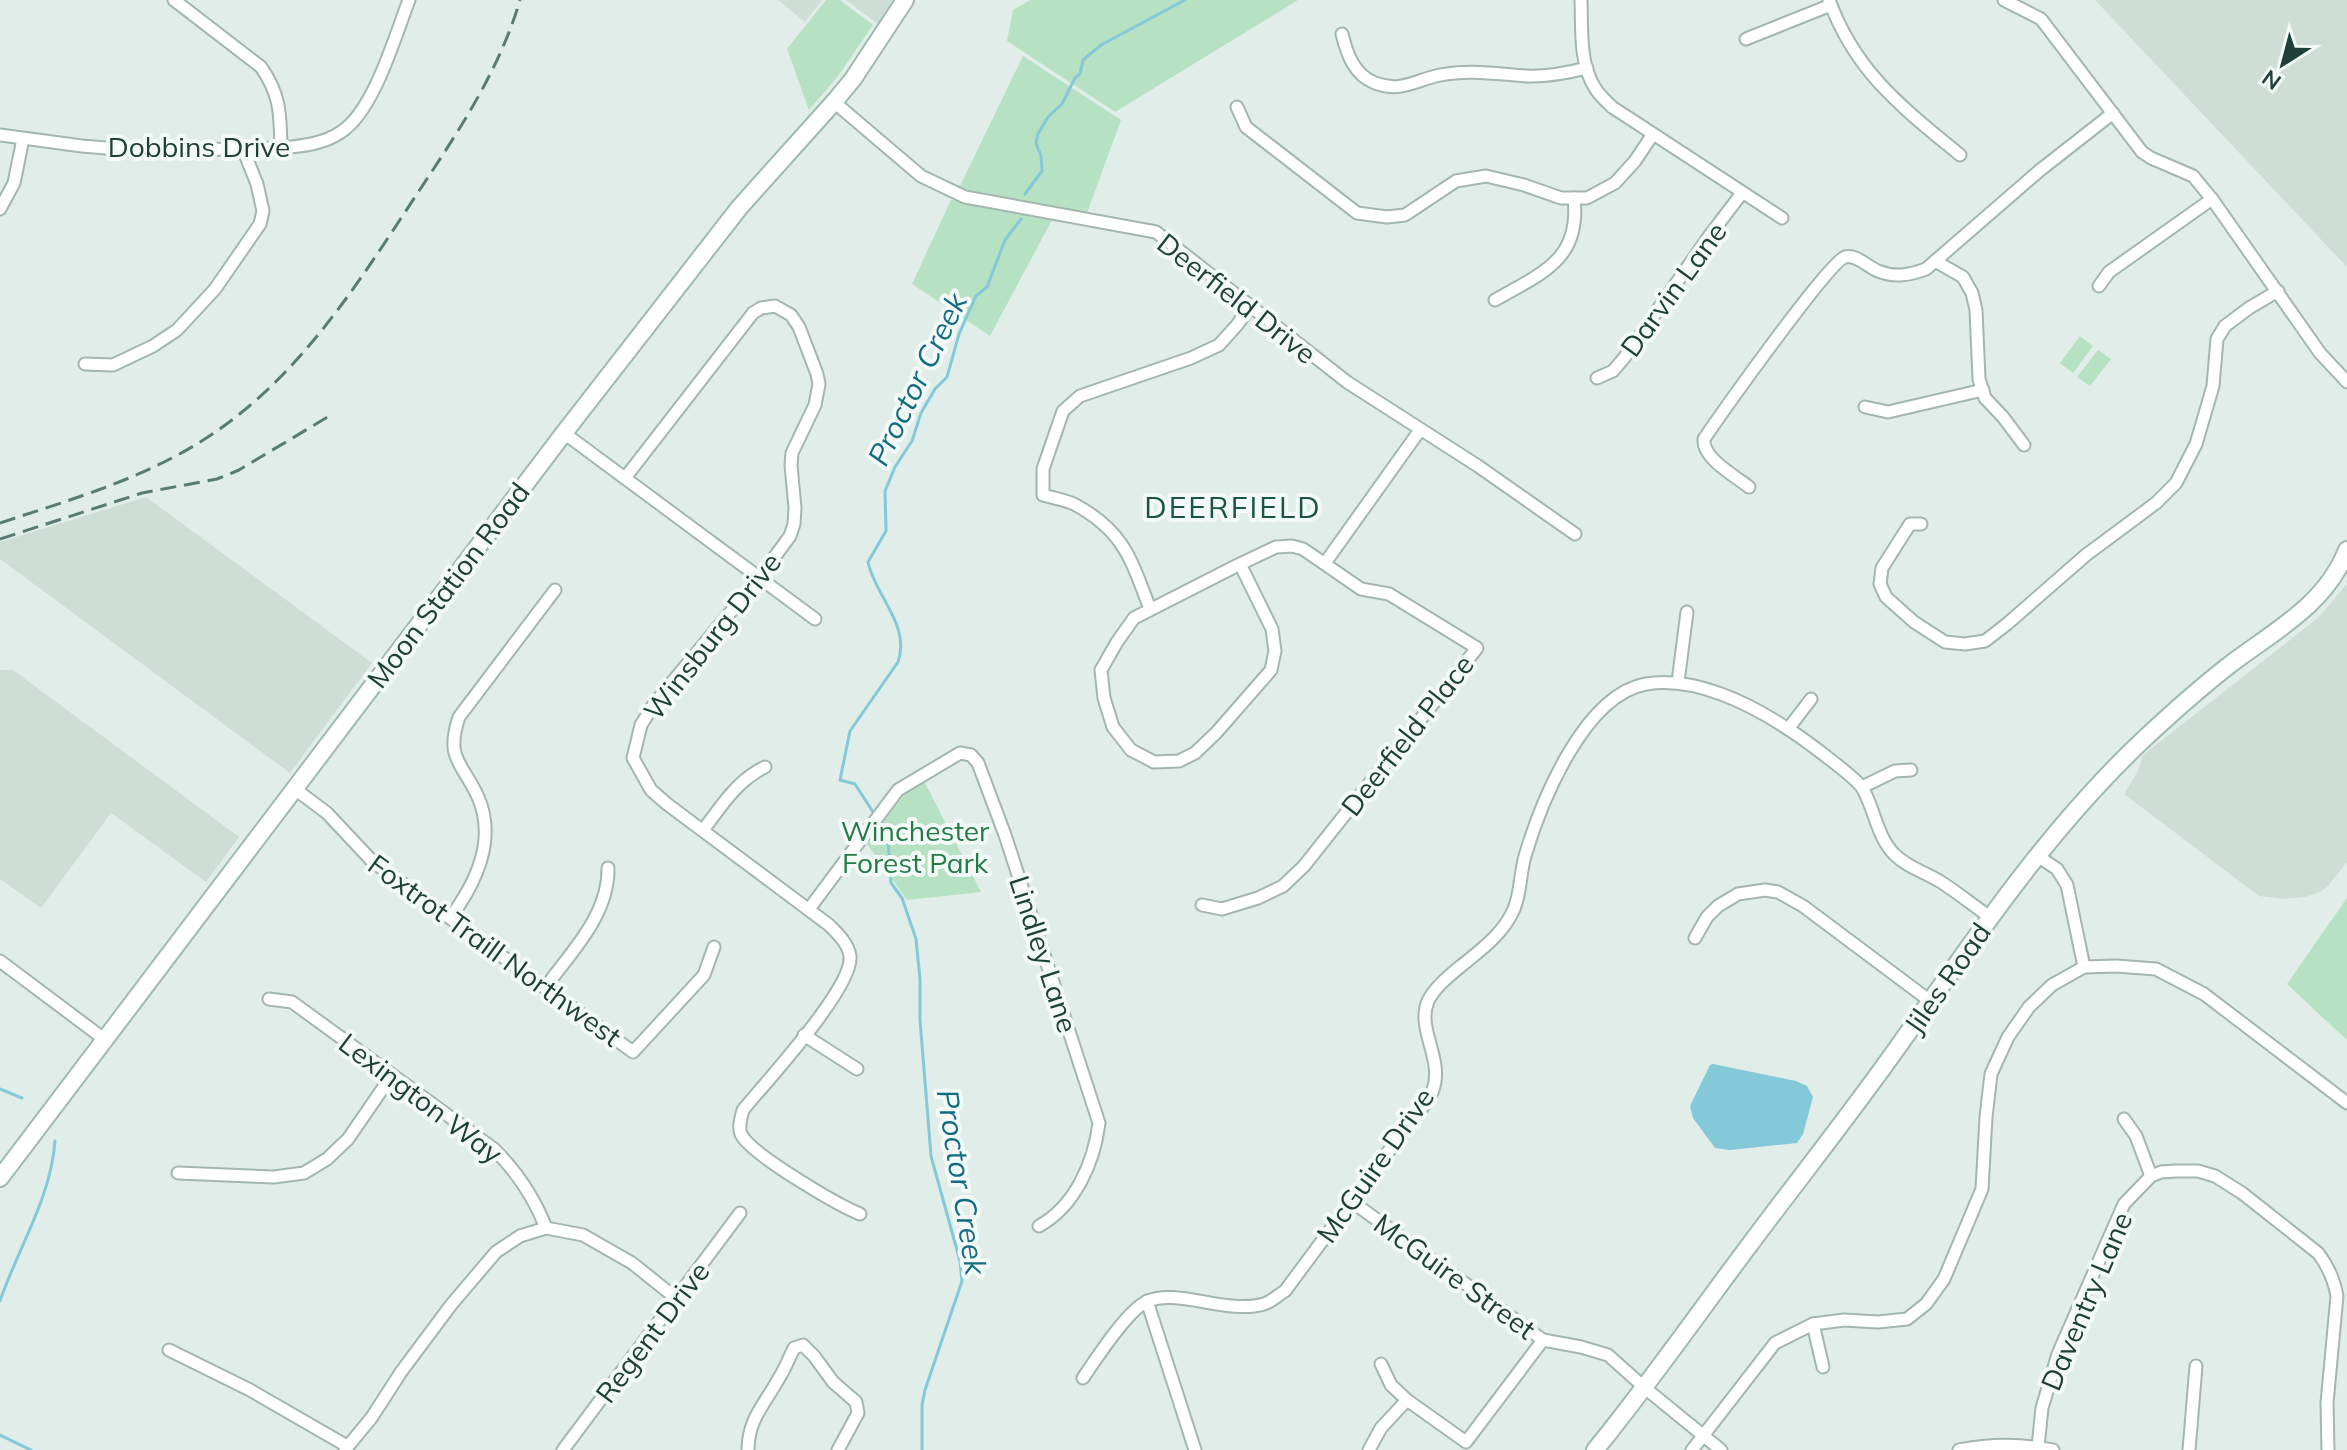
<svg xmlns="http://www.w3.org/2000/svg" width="2347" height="1450" viewBox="0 0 2347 1450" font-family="Mulish,sans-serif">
<rect width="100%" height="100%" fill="#e1ede8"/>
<g fill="#cfddd7">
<polygon points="778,0 822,0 805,22"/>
<polygon points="846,0 892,0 878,24"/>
<polygon points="2095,0 2347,0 2347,267"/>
<polygon points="146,497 372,663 290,773 0,559 0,542"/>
<polygon points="2347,584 2347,862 2328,886 2320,892 2305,897 2284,899 2259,896 2124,794 2138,771 2143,755 2318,618"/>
<polygon points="0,670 13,670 239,837 206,882 111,813 41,908 0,879"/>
</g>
<g fill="#b7e1c3">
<polygon points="826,0 840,0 873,25 838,76 809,110 787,49"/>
<polygon points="1030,0 1298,0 1115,112 1007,41 1013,10"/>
<polygon points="1023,56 1121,120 1087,213 959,188"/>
<polygon points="951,200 1053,218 990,336 912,284"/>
<polygon points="2080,336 2093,346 2073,373 2060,363"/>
<polygon points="2098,350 2111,359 2090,386 2077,377"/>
<polygon points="924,781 981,892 907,900 867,844 905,794"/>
<polygon points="2347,898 2347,1040 2287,984"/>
</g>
<polygon fill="#83c9d8" points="1713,1064 1796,1081 1807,1086 1813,1097 1803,1134 1797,1143 1730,1150 1715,1148 1693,1118 1690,1106 1710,1065"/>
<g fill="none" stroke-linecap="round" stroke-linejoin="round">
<g stroke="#83c9d8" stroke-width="3">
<polyline points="1025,194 1042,171 1041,156 1036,143 1038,134 1048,117 1062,104 1075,78 1080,74 1083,60 1101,45 1185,0"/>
<path d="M873 812 855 784 840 780 850 731 898 662C911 625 875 596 868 562L886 531 885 491 895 467 912 441 921 413 935 389 947 377 959 334 976 296 987 287 1005 240 1021 219"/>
<polyline points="881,826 888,840 891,883 902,898 916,939 920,979 920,1020 931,1156 960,1261 962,1281 925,1390 922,1405 922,1450"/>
<polyline points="0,1089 22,1098"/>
<path d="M0 1301C18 1248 51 1198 55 1141"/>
<polyline points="0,1435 31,1450"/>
</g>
<g stroke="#a3b6b0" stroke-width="15">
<g id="street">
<path d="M174 0 261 67C281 96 280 114 281 148"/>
<path d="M1581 0C1582 28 1579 63 1595 88 1599 95 1606 101 1612 107L1782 218"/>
<path d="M1829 0C1856 73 1902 107 1960 155"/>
<polyline points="2004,0 2041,19 2142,152 2151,158 2193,176 2212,199 2320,353 2347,382"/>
<path d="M1342 34C1347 54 1354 75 1375 83 1401 93 1416 80 1440 75 1470 69 1497 74 1526 76 1547 77 1567 73 1587 68"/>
<polyline points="1746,39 1831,5"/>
<polyline points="834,102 921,176 965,197 1156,232 1347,382 1478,466 1575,534"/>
<polyline points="1237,107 1246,127 1357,213 1387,217 1405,215 1456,181 1486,176 1524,185 1561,198 1587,198 1615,183 1635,161 1653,134"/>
<path d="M0 135 82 146 142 151 281 148C301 146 324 144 341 132 374 111 395 36 409 0"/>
<polyline points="0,209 14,183 23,139"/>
<polyline points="1935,261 1963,277 1972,293 1976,310 1979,379 1985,398 2003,417 2024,445"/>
<polyline points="2099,286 2109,272 2212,199"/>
<path d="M1495 300C1542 273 1581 260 1574 198"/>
<polyline points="85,364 113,365 153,346 177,330 215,289 260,224 263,211 257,184 243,149"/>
<polyline points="1597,378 1613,371 1624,358 1710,235 1742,193"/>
<polyline points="1865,407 1888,412 1983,390"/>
<polyline points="564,433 815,619"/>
<path d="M625 478 753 313 761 308 775 306 791 315 799 327 817 374 819 384 815 405 792 453 791 465 795 508 794 524 790 536 759 578 654 704 641 725 633 758 651 790 667 804 829 925C837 933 848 943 850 956 854 987 765 1083 743 1110 741 1118 738 1127 741 1134 750 1154 838 1205 860 1214"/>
<path d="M1749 487C1735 476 1702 458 1704 439 1721 414 1828 263 1845 257 1856 254 1868 267 1878 271 1895 278 1910 275 1926 269L2039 171 2113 113"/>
<polyline points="1921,524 1910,524 1882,568 1880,584 1886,597 1914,622 1945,642 1965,644 1985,641 2007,624 2086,555 2156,503 2176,483 2196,444 2213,386 2217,339 2225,326 2249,308 2278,291"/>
<polyline points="1325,563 1420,430"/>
<path d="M1150 609C1131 559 1124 531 1074 504 1065 500 1053 498 1043 495V469L1063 411 1080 396 1191 358 1219 345 1237 325 1250 307"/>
<polyline points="1678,682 1687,612"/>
<polyline points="1788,729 1811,699"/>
<polyline points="1862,787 1895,771 1911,770"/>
<polyline points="295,789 327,813 372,861 633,1052 704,975 714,947"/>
<path d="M703 830C721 807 737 780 765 767"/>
<polyline points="2036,855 2057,869 2067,885 2084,967"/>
<polyline points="1202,905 1222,909 1258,898 1283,886 1304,866 1477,648 1389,594 1361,589 1303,549 1292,546 1276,547 1240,564 1134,618 1117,642 1101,670 1104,698 1113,727 1131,750 1154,762 1179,761 1195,753 1216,733 1271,670 1275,651 1272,629 1240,564"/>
<path d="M809 909 898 790 960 753 971 755 978 763 1005 835 1099 1123C1094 1163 1075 1206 1039 1226"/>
<path d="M450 918C476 883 497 840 478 797 462 762 445 759 459 717L555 590"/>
<polyline points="1695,938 1707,917 1718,906 1738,894 1765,890 1778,892 1803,906 1930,1001"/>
<polyline points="0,961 104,1039"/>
<path d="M545 988C571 952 609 915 608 868"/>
<path d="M269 999 292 1002 494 1149C517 1172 534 1197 546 1228"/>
<polyline points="804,1035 857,1069"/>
<polyline points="2124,1119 2136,1136 2151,1176"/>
<polyline points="178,1173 274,1177 304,1173 327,1159 348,1139 392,1075"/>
<polyline points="1351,1201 1543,1340 1581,1347 1608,1355 1645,1388 1721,1450"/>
<polyline points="1147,1301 1195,1450"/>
<polyline points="1813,1324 1823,1367"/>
<polyline points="169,1350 250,1390 347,1446"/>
<polyline points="1381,1364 1391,1385 1407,1400 1466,1442 1543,1340"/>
<path d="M1083 1378C1096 1359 1127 1311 1146 1302 1176 1287 1226 1315 1264 1304 1271 1302 1278 1295 1285 1291L1391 1148C1395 1141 1398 1133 1403 1127 1413 1116 1428 1105 1433 1090 1444 1059 1416 1029 1428 1001 1435 987 1449 976 1461 966 1482 949 1503 934 1514 909 1521 892 1520 873 1525 856 1541 802 1584 695 1646 684 1694 676 1749 703 1788 729 1801 737 1857 778 1863 789 1875 811 1877 836 1894 854 1908 868 1925 872 1941 882 1958 893 1974 906 1990 917"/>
<path d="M2038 1447 2042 1408 2058 1354 2124 1204 2151 1176 2161 1172 2176 1171H2198L2215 1176 2242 1193 2318 1253C2328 1266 2334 1279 2337 1296L2327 1403 2328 1450"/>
<polyline points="345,1450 372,1417 401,1372 451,1305 496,1252 520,1236 546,1228 583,1235 632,1263 677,1299"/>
<polyline points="563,1450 740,1213"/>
<path d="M748 1450C748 1419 765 1404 779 1378 785 1369 789 1358 794 1348L803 1345 814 1356 833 1382 856 1402 858 1413 838 1450"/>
<polyline points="1369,1450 1381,1428 1407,1400"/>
<polyline points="1692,1450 1775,1343 1813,1324 1844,1320 1878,1322 1907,1319 1926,1304 1944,1279 1982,1189 1986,1117 1991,1074 2008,1037 2029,1007 2052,985 2084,967 2116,966 2156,969 2204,994 2347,1103"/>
<path d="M1959 1450C1989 1444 2023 1444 2053 1450"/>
<polyline points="2189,1450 2196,1366"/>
</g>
</g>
<g stroke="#9ebab1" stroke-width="20">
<g id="secondary">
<polyline points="0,1178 564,433 739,208 834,102 853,79 905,0"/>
<path d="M1595 1450C1650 1383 1699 1312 1751 1243 1801 1176 1852 1112 1900 1044 1976 937 2049 828 2145 738 2173 712 2202 686 2232 663 2276 630 2326 604 2347 550"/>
</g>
</g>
<use href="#street" stroke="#fff" stroke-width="11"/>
<use href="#secondary" stroke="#fff" stroke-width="16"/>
<g stroke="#597b73" stroke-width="3" stroke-dasharray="16 8" stroke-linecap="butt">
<path d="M0 523C57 504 116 487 170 459 284 401 347 300 415 197 456 135 499 72 520 0"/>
<polyline points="0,539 142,493 217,479 239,470 331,415"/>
</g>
</g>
<g text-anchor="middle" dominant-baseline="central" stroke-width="8" stroke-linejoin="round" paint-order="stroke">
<g font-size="28" fill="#1f4038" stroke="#f2f9f6">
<text x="199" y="146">Dobbins Drive</text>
<text transform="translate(1673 289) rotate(-54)">Darvin Lane</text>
<text transform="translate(1237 298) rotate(38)">Deerfield Drive</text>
<text transform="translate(448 585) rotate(-53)">Moon Station Road</text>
<text transform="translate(712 636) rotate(-52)">Winsburg Drive</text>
<text transform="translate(1407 735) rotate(-52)">Deerfield Place</text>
<text transform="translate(495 950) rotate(36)">Foxtrot Traill Northwest</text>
<text transform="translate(1044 954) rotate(72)">Lindley Lane</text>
<text transform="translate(1947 978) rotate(-55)">Jiles Road</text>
<text transform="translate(421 1098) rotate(37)">Lexington Way</text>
<text transform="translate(1375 1165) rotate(-55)">McGuire Drive</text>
<text transform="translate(1455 1276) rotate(36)">McGuire Street</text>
<text transform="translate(2086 1301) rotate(-67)">Daventry Lane</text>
<text transform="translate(652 1332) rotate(-53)">Regent Drive</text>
</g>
<g font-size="28" fill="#257b48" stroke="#f2f9f6">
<text x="915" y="830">Winchester<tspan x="915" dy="32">Forest Park</tspan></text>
</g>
<g font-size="30" font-style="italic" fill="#136d82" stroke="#f2f9f6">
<text transform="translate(917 379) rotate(-64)">Proctor Creek</text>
<text transform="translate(962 1182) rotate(81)">Proctor Creek</text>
</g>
<g font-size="30" letter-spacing="2" fill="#195447" stroke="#f2f9f6">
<text x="1233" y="507">DEERFIELD</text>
</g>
</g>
<g transform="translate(2283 64) rotate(216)" stroke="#f2f9f6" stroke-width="6" paint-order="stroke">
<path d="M0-6L14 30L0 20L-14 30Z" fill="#1f4038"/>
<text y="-12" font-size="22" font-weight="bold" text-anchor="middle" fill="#1f4038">N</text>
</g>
</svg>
